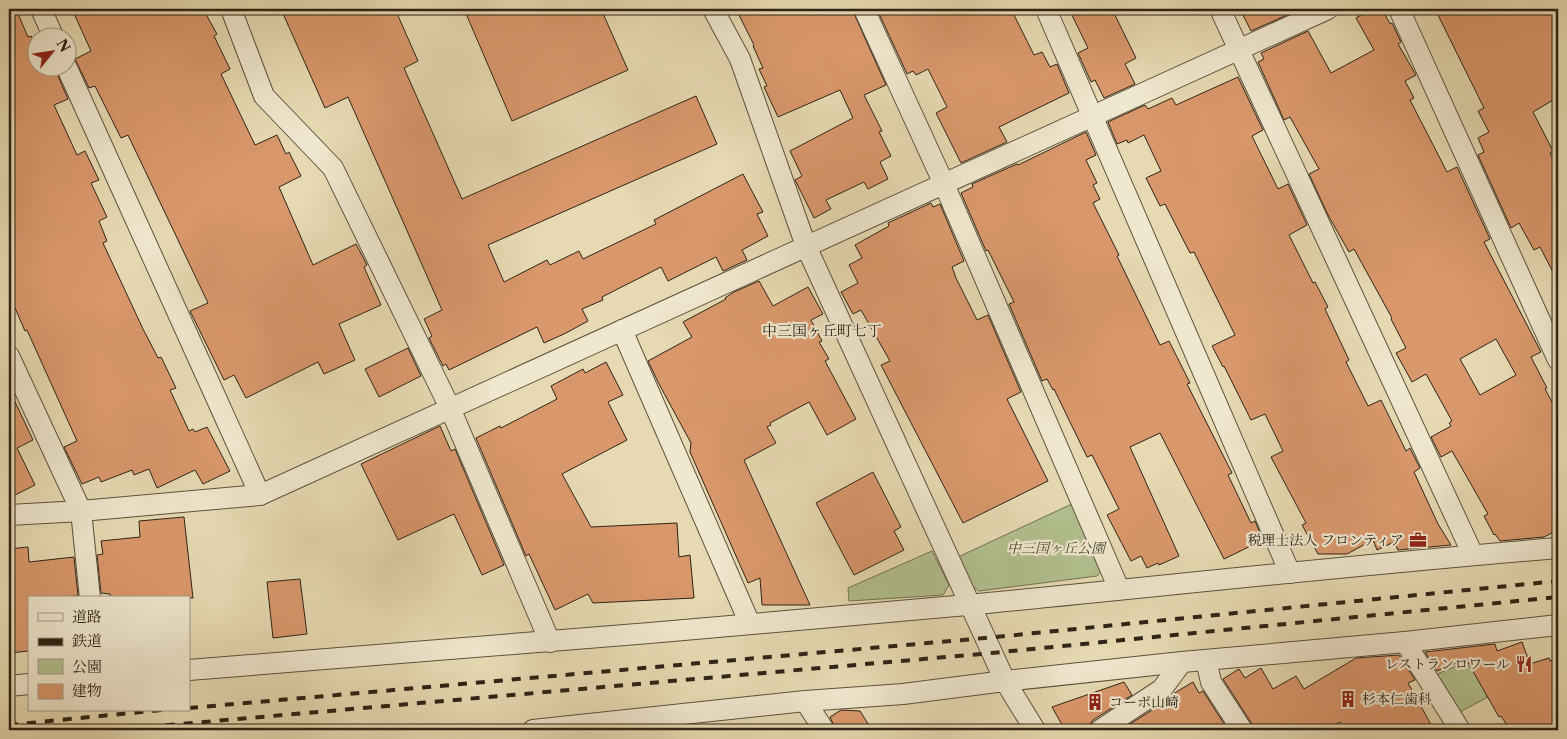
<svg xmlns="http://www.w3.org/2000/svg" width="1567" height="739" viewBox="0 0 1567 739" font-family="'Libre Caslon Text','Noto Serif JP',serif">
<rect width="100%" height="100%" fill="#e7dab3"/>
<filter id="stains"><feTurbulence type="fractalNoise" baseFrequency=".004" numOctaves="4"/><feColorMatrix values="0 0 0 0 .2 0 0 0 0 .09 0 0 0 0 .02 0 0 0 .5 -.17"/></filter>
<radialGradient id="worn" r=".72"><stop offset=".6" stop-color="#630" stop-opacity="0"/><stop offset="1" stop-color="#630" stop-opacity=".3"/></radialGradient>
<g fill="#b2c08f" stroke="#707252">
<polygon points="1074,503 1102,570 1097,576 979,591 971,585 958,557"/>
<polygon points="932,551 949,585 943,595 849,601 848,588"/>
<polygon points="1468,661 1488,697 1460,712 1437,674"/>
</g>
<g fill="#d9986c" stroke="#2e2316" fill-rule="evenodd">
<polygon points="9,9 16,9 28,37 31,36 38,51 38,68 45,68 47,73 55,69 68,99 54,105 77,155 85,151 99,180 91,183 107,217 99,221 107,241 103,243 143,329 158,358 161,357 176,388 170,390 189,431 193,429 195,432 207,427 230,471 203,484 195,470 157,488 149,469 134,475 132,470 101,482 99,477 82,484 64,447 77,441 27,330 25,331 9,294"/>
<polygon points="72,9 203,9 217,34 214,36 230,69 221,74 255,145 277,135 286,154 289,152 301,176 279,187 313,265 356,244 367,265 364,267 381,305 339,324 355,360 324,374 318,362 246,398 234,375 224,380 190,311 208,303 128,135 121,138 95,86 89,88 75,59 91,51"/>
<polygon points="281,9 395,9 418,61 404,68 462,199 696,96 717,144 488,245 504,282 547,260 550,265 579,251 583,259 656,224 654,220 743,174 763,212 757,214 768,236 742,250 747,260 723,271 716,257 668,281 661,267 602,297 603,300 582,309 588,321 566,333 544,343 537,327 449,370 446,364 443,366 429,338 432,336 424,319 442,310 348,97 325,108"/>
<polygon points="464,9 601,9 628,70 512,121"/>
<polygon points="736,9 852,9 886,85 864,95 882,131 879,132 891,156 880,162 888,179 868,189 864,182 826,200 831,209 814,218 795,180 802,176 790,151 853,118 840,90 778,117 764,87 767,86 759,69 763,68 753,46 754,45"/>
<polygon points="877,9 1011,9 1034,55 1042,52 1050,67 1057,64 1069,93 999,127 1007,142 961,163 936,113 947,107 928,69 916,75 913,71 907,74"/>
<polygon points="1069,9 1112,9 1136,58 1125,64 1135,84 1104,98 1095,80 1091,82 1078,53 1088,48"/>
<polygon points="1240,9 1295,9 1296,11 1251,31"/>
<path d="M1371 9H1382L1390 24 1392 23 1401 42 1398 44 1416 75 1405 81 1414 98 1410 100 1447 172 1457 167 1490 239 1484 242 1541 352 1531 357 1547 388 1545 389 1558 413V530L1544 537 1500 541 1495 534 1494 535 1484 516 1488 514 1452 451 1441 457 1431 437 1451 426 1449 423 1452 421 1426 374 1412 382 1396 353 1406 348 1391 319 1392 318 1354 249 1349 252 1328 215 1309 174 1319 169 1290 117 1284 120 1258 62 1264 59 1261 53 1308 31 1331 73 1374 50 1356 18ZM1496 339 1516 375 1480 395 1460 359Z"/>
<polygon points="1435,9 1558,9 1558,97 1533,112 1553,151 1550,153 1558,168 1558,282 1540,247 1534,250 1519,223 1511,228 1478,155 1484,152 1478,138 1489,132 1478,111 1484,108"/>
<polygon points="1238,77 1263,130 1252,136 1278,189 1288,184 1307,225 1289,235 1313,283 1315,282 1328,307 1325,309 1349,360 1346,362 1368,406 1381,400 1406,451 1410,448 1420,468 1414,472 1438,524 1451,545 1398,550 1394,542 1377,550 1373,540 1347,554 1318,554 1302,525 1306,523 1271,457 1283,451 1265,414 1251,420 1224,366 1223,367 1212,346 1235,335 1194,252 1190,253 1165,204 1160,206 1146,178 1161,171 1144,135 1128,143 1127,140 1117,144 1108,122 1145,105 1148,109 1172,98 1176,105"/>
<polygon points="1086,132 1096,155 1086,160 1097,183 1093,185 1100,199 1093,203 1119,255 1117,256 1160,345 1169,341 1190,383 1187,384 1232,473 1228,475 1251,523 1255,521 1263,540 1224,559 1160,433 1130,447 1179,556 1159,565 1158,563 1147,568 1141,556 1131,561 1107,515 1119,509 1092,455 1087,457 1054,389 1053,390 1047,379 1042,381 1009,304 1014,302 988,250 986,251 961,193 973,187 972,184 1017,164 1018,165"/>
<polygon points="931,203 933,207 940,204 964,261 952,267 956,278 977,320 988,315 1021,392 1007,399 1048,481 963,523 881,365 890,361 861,310 853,314 841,292 858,283 849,265 862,258 855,245 889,226 888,223"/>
<polygon points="759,281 773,306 808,287 823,314 811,320 822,341 819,342 829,359 825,361 856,419 827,435 809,402 770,423 771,425 767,427 776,443 744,460 810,605 762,605 760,578 748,583 690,452 691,443 659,384 648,361 692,337 683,322 726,299 725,298 734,292"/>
<polygon points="408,348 421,376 379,397 365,369"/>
<polygon points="606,362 623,395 608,402 627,440 562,474 591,527 677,523 679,557 690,555 694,598 593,603 588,594 555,610 529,554 526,556 476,438 500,426 501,428 557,399 551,386 583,369 585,373"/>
<polygon points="9,389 33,440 17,448 35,485 9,498"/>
<polygon points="440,426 451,451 455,449 504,565 482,575 454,514 398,540 361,464"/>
<polygon points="873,472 901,527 894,531 904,550 854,575 816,503"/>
<polygon points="184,517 193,598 111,598 110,594 101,593 97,555 103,554 101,541 140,537 139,521"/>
<polygon points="28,547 29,562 74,557 78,596 29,598 29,651 9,653 9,549"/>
<polygon points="300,579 307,634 273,638 267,582"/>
<polygon points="1522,642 1530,664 1549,658 1550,661 1558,658 1558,730 1510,730 1501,716 1499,717 1466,659 1437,671 1425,652 1495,644 1497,651"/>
<polygon points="1399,655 1415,680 1408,683 1434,730 1345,730 1340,722 1326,730 1254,730 1252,724 1223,679 1239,669 1245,678 1261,668 1273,689 1296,676 1304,689 1356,658"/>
<polygon points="1124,682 1132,695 1093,720 1090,724 1088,730 1065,730 1052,707"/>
<polygon points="1193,682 1199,693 1203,691 1228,730 1121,730 1169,699 1173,694"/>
<polygon points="841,710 860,711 872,730 836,730 830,717"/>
</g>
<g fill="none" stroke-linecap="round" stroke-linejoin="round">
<g stroke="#5c513d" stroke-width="22">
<g id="minor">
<polyline points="41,9 54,38"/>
<polyline points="231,9 264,96 333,168 450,408 550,642"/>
<polyline points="713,9 740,59 806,246 1005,681 1035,730"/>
<polyline points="864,9 944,184 1119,589"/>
<polyline points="1046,9 1290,573"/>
<polyline points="1220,9 1473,555"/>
<polyline points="1399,9 1558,360"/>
<polyline points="67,68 260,495"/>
<polyline points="622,330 750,624"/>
<polyline points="9,356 81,511 90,598"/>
<polyline points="9,515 81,511 260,495 1328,9"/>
<polyline points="1405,642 1460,730"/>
<polyline points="1206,660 1211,682 1242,730"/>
<path d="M189 670C448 650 708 629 967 605 1164 586 1361 564 1558 548"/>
<polyline points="9,686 29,684"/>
<polyline points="805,701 824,730"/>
<polyline points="533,730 805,701 903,694 1005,681 1182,662 1405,642 1558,625"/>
<polyline points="1100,730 1162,689 1182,662"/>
</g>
</g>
<use href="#minor" stroke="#efe7ce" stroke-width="20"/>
<g stroke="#2e2316" stroke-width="4" stroke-dasharray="9 9" stroke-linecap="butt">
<polyline points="189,708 985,638 1558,581"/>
<polyline points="9,725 162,710"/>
<polyline points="112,730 992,653 1558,597"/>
</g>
</g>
<defs>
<g id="office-bare" transform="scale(1.35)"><path d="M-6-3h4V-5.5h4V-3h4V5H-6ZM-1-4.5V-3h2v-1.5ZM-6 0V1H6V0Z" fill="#8f2418" stroke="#efe7ce" stroke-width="2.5" paint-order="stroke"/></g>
<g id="restaurant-bare" transform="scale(1.35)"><path d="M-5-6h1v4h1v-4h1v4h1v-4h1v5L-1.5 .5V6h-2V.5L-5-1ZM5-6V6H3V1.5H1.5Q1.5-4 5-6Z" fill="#8f2418" stroke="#efe7ce" stroke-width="2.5" paint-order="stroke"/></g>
<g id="building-bare" transform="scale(1.35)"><path d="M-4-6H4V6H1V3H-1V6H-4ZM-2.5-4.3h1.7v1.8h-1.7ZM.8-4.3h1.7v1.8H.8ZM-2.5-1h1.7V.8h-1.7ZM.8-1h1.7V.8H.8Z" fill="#8f2418" stroke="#efe7ce" stroke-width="2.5" paint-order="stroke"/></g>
</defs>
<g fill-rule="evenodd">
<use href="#office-bare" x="1418" y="540"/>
<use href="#restaurant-bare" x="1524" y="664"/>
<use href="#building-bare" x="1348" y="699"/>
<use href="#building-bare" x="1095" y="702"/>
</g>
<g text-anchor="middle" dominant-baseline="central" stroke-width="4.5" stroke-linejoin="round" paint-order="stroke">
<g font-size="14" fill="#2e2316" stroke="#efe7ce" text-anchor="end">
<text x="1404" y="540">税理士法人 フロンティア</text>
<text x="1510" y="664">レストランロワール</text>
<text x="1362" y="699" text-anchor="start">杉本仁歯科</text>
<text x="1109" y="702" text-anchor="start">コーポ山崎</text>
</g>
<g font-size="14" font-style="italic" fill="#4f4a34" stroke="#efe7ce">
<text x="1056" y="548">中三国ヶ丘公園</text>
</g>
<g font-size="15" fill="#2e2316" stroke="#efe7ce">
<text x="822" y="330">中三国ヶ丘町七丁</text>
</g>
</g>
<rect width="1567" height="739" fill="none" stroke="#e7dab3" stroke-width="30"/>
<rect x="10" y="10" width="1547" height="719" fill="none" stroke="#2e2316" stroke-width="2.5"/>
<rect x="15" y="15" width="1537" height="709" fill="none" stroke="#2e2316"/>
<rect x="28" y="596" width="162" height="115" fill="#efe7ce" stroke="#a29984"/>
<rect x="38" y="613" width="25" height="8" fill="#efe7ce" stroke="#a29984"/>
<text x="72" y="622" font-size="15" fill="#2e2316">道路</text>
<rect x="38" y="638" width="25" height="8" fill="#2e2316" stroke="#a29984"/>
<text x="72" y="646" font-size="15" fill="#2e2316">鉄道</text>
<rect x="38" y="659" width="25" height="15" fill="#b2c08f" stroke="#a29984"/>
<text x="72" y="672" font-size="15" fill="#2e2316">公園</text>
<rect x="38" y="684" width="25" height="15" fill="#d9986c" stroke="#a29984"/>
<text x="72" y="696" font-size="15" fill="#2e2316">建物</text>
<g transform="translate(52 52) rotate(60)"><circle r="24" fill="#efe7ce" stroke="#a29984"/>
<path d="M0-4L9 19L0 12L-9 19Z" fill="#8f2418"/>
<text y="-8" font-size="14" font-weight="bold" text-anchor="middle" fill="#2e2316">N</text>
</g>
<rect width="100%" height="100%" filter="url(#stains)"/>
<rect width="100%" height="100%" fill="url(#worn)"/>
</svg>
